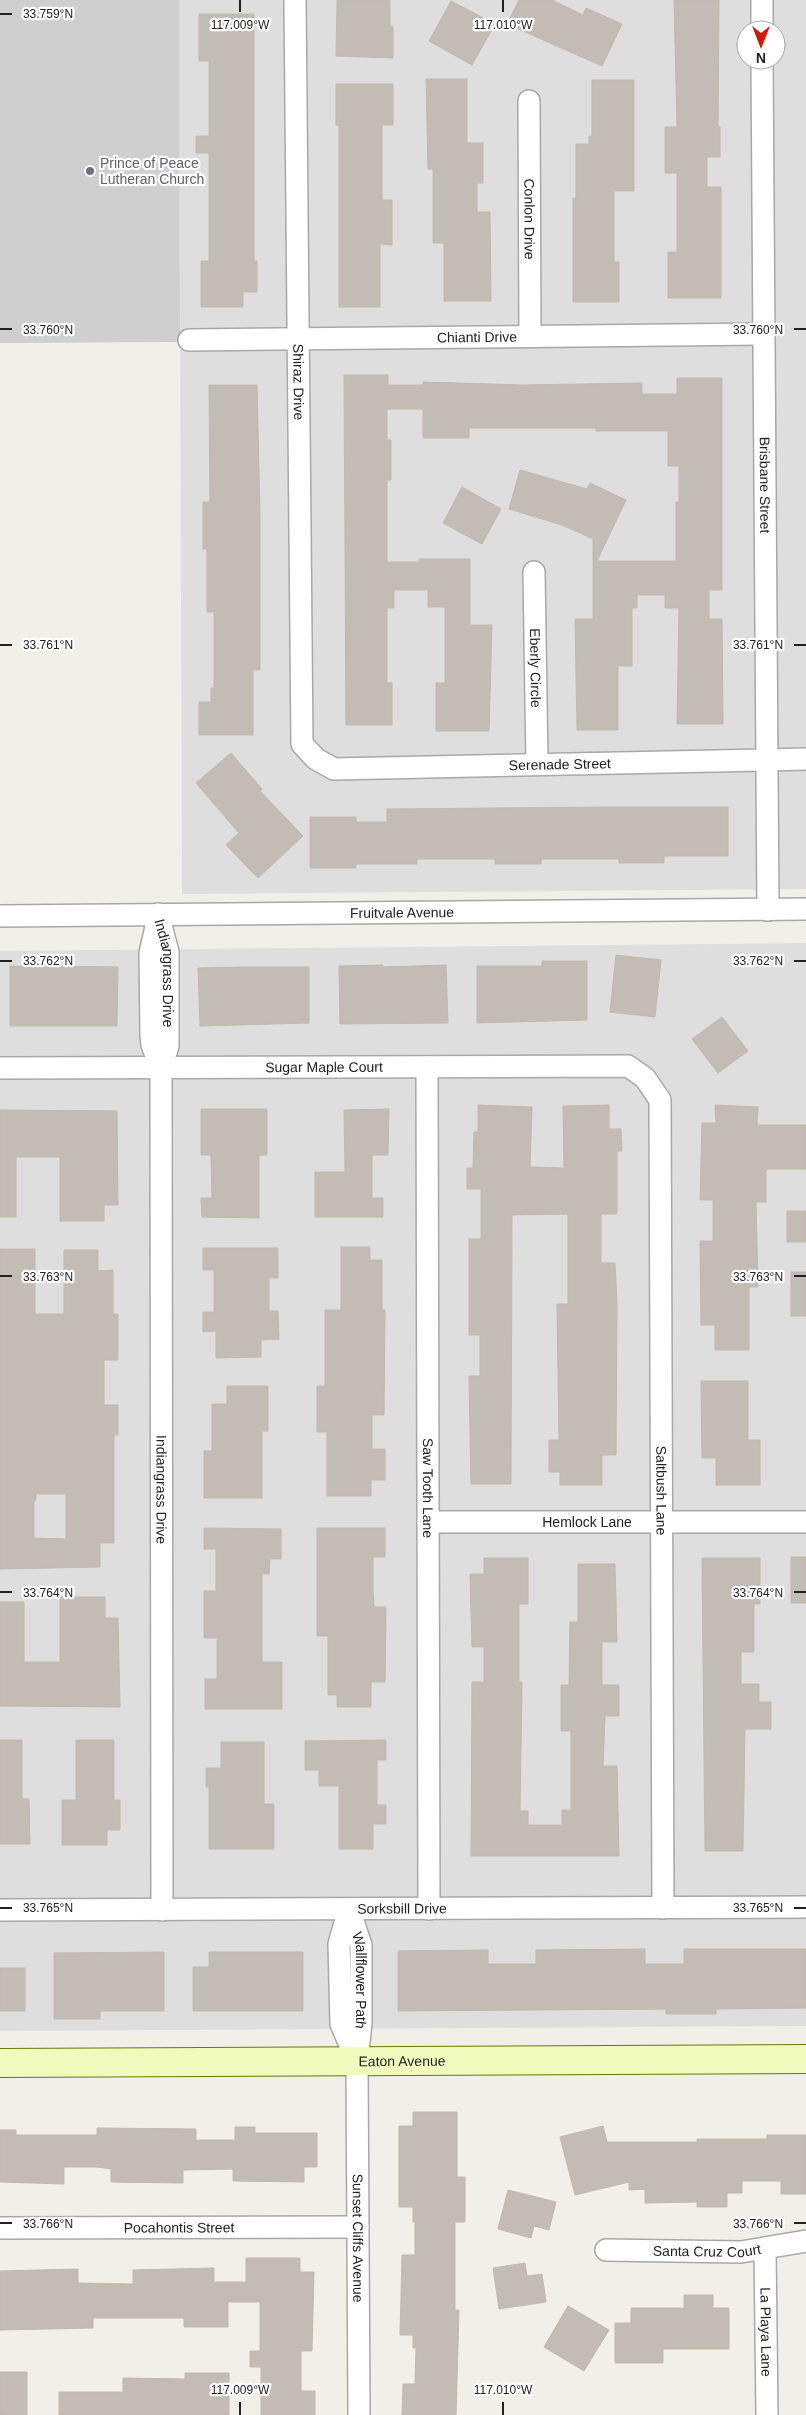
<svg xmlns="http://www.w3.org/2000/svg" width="806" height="2415" viewBox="0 0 806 2415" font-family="Arial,sans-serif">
<rect width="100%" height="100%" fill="#f1efe8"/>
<g fill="#dfdede" fill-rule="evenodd">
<path d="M179 0H806V889L182 894ZM746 30H776V60H746Z"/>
<polygon points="806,943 806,2026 0,2031 0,951"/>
</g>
<polygon fill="#cfcfcf" points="0,0 179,0 180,342 0,343"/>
<g fill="#c2bcb4" stroke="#c3b8aa" fill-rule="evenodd">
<polygon points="337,0 390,0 390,26 393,26 393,58 336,56"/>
<polygon points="519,0 552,0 583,15 586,8 622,24 602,66 507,24"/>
<polygon points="674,0 719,0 718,127 720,127 720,157 707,157 707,187 721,187 721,298 668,298 668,252 677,252 677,173 665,173 665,127 677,127"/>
<polygon points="451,1 495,24 472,65 429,41"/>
<polygon points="199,14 254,14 254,261 257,261 257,292 243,292 243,307 201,307 201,261 209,261 209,153 196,153 196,136 209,136 209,61 199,61"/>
<polygon points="426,79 467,79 467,143 483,143 483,183 477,183 477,212 490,212 491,301 444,301 444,243 433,243 433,169 428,169"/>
<polygon points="592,80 634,80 634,191 614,191 614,262 619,262 619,302 573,302 573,198 576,198 576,144 589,144 589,136 592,136"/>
<polygon points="336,84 393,84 393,125 382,125 382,200 392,200 392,245 380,244 380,307 339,307 339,125 336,125"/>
<polygon points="344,375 388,375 388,385 423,385 423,382 523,385 642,383 642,394 677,394 677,378 722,378 722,590 709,590 709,619 722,619 723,724 677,724 679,608 665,608 665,595 637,595 637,608 632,608 632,666 618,666 618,730 577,730 575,619 593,619 593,539 562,525 509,509 520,470 587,489 590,483 626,500 597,561 676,561 676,502 679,502 679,466 668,466 668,431 596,431 596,428 469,428 469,438 423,438 423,409 387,409 387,440 391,440 391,480 387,480 387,562 419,562 419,559 470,559 470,625 492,625 489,731 436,731 436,683 445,683 445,607 428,607 428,590 394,590 394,608 387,608 387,683 392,683 392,725 346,725"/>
<polygon points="209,385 257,385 260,515 260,670 253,670 253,735 199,735 199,702 211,702 211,688 214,688 214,612 207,612 207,549 203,549 203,502 210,502"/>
<polygon points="462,487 501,509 482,544 443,523"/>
<polygon points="231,753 262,789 260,791 303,836 258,878 226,845 239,833 196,783"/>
<polygon points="605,807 728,807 728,856 664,856 664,863 619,863 619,859 541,859 541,864 495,864 495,859 417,859 417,864 356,864 356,868 310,868 310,817 356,817 356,822 387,822 387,809"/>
<polygon points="616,955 661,960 655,1017 610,1012"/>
<polygon points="542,961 587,961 587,1020 477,1023 477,966 542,966"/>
<polygon points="383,965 383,967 446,965 448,1023 340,1024 339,966"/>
<polygon points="10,966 118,967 117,1026 10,1026"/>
<polygon points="243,967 309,967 309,1023 200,1026 198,968"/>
<polygon points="722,1017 748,1051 718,1073 692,1039"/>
<polygon points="478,1105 532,1107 530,1167 564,1168 563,1106 609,1105 609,1129 621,1129 622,1151 617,1151 617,1214 601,1214 601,1263 615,1263 617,1304 616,1455 602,1455 602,1485 560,1485 560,1472 549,1472 549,1440 559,1440 557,1304 568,1304 568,1214 512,1215 511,1484 471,1484 469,1376 480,1376 480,1335 469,1335 469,1239 481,1239 481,1189 467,1189 467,1168 473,1168 474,1132 478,1132"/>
<polygon points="715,1105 758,1107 757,1125 806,1125 806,1169 766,1169 766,1202 756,1202 758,1287 749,1287 749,1350 715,1350 715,1325 701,1325 700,1241 713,1241 713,1200 700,1200 702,1123 716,1123"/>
<polygon points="201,1109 267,1109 267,1155 259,1155 259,1218 202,1217 201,1198 212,1198 211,1155 201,1155"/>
<polygon points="389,1109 388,1155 372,1155 372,1198 383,1198 383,1217 315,1217 315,1172 345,1172 344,1110"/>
<polygon points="0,1110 117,1111 118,1205 104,1205 104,1221 60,1221 60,1157 16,1157 16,1217 0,1217"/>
<rect x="787" y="1211" width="19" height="31"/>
<polygon points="341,1247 370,1247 370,1260 382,1260 382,1310 385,1310 384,1415 372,1415 372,1449 385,1449 385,1480 371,1480 371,1496 327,1496 327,1432 317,1432 317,1386 325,1386 325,1310 341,1310"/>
<polygon points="203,1248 278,1248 278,1278 269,1278 269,1311 278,1311 279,1339 261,1340 261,1357 216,1358 216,1331 203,1332 203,1312 214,1312 214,1270 203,1270"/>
<path d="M0 1249H35V1314H64V1250H98V1271L113 1270V1314H118V1360H104V1405H118V1435H114V1543H100V1567L0 1569ZM36 1494H66V1539L34 1538V1500H36Z"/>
<rect x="791" y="1272" width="15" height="44"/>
<polygon points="701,1381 748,1381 748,1440 760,1440 760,1485 716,1485 716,1458 702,1458"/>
<polygon points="227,1386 268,1386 268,1431 262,1431 262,1498 204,1498 204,1451 212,1451 212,1404 227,1404"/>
<polygon points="204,1528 281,1529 281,1559 270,1559 269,1574 262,1574 262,1662 282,1662 282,1709 205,1709 205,1679 217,1679 217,1638 204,1638 204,1591 216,1591 216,1549 204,1549"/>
<polygon points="317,1528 385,1528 385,1557 373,1557 373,1591 374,1607 386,1607 385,1682 371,1682 371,1707 337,1707 337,1695 328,1695 328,1636 317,1636"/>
<rect x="791" y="1557" width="15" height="46"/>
<polygon points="484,1558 528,1558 528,1604 519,1604 519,1682 522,1682 520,1811 528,1811 528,1825 562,1825 562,1810 571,1810 571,1731 561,1731 561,1685 569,1685 570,1622 578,1622 578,1564 615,1564 617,1642 602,1642 602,1685 619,1685 619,1716 605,1716 603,1766 617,1766 619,1856 471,1856 472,1682 484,1682 484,1647 472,1647 470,1574 484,1574"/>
<polygon points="702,1558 760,1558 760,1604 754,1604 754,1652 741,1652 741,1684 759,1684 759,1702 771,1702 771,1729 745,1729 743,1851 705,1851"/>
<polygon points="60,1597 105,1597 105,1618 118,1618 120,1707 0,1706 0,1602 24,1602 24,1662 60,1662"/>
<polygon points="0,1740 22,1740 22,1799 29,1799 30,1844 0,1844"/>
<polygon points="76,1740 114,1740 114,1800 120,1800 120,1830 107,1830 107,1845 62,1845 62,1800 76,1800"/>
<polygon points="386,1740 386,1760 377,1760 377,1805 386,1805 386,1824 373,1824 373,1849 339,1849 339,1786 319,1786 319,1770 305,1770 305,1741"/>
<polygon points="221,1742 264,1742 264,1804 274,1804 274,1849 209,1849 209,1787 206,1787 206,1768 221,1768"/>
<polygon points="645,1949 645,1964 684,1964 684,1949 806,1949 806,2008 716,2009 716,2014 666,2014 666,2009 398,2011 398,1951 488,1950 488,1964 536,1964 536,1950"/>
<polygon points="164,1952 164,2011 100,2011 100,2019 54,2019 54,1953"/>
<polygon points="209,1952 303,1952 303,2011 193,2011 193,1967 209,1967"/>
<rect x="0" y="1968" width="25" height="43"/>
<polygon points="413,2112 457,2112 457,2177 465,2177 465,2222 455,2222 455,2310 459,2310 456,2415 402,2415 403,2384 415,2384 416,2348 413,2348 413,2335 400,2335 402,2255 415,2255 415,2222 413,2222 413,2207 399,2207 399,2126 413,2126"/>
<polygon points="603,2126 607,2142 697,2142 697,2139 767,2139 767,2135 806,2135 806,2194 781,2194 781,2181 742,2181 742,2193 727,2193 727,2207 697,2207 697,2202 645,2203 645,2189 629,2190 629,2182 575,2195 560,2137"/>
<polygon points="235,2127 255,2127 255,2133 317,2133 317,2167 304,2167 304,2182 233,2181 233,2169 183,2170 183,2183 111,2182 111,2169 97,2167 64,2167 64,2184 0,2182 0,2130 16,2130 16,2135 97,2135 97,2128 196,2129 196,2140 235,2140"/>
<polygon points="508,2190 556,2202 549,2230 534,2226 531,2238 498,2229"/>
<polygon points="246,2258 300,2258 300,2272 314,2272 312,2351 301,2351 301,2391 315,2391 315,2415 261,2415 261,2367 250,2367 250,2351 260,2351 260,2302 228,2302 228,2327 184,2327 184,2318 93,2318 93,2328 0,2330 0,2271 78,2269 78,2283 133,2284 133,2270 214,2268 214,2282 246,2282"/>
<polygon points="525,2263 527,2276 542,2274 546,2302 499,2309 493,2268"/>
<polygon points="684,2295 713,2295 713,2308 729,2308 729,2349 663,2349 663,2363 615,2363 615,2323 631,2323 631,2308 684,2308"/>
<polygon points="568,2306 609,2330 584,2371 544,2347"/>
<rect x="0" y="2372" width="27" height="43"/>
<polygon points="185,2373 229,2373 229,2415 59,2415 59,2392 123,2392 123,2378 185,2379"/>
</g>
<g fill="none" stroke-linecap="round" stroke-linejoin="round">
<g stroke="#a8a8a8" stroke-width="24">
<g id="street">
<path id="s1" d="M295 0 302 744 316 759 334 769 806 759"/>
<polyline points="762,0 762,30"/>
<path id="s2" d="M762 60 768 910"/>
<path id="s3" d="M529 101 530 336"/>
<path id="s4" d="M189 340 763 334"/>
<path id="s5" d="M534 572 537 764"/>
<path id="s6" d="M158 914 168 952V1046L161 1068 162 1910"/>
<path id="s7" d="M0 916 806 909"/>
<polyline points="158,918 150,953 151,1035 152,1045 161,1068"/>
<path id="s8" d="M427 1067 429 1909"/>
<path id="s9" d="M0 1068 628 1066 645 1078 660 1100 663 1908"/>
<path id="s10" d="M428 1522H806"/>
<path id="s11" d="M0 1910 806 1907"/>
<path id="s12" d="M357 2061 341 2024 339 1944 349 1909 361 1945V2023L357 2061 359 2415"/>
<path id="s13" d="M0 2228 358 2227"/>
<path id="s14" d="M765 2248 767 2415"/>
<path id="s15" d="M606 2250 741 2252 806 2241"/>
</g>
</g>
<g stroke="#617c04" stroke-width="30">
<g id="secondary">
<path id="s16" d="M0 2063 806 2059"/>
</g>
</g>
<use href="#street" stroke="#fff" stroke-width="21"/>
<use href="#secondary" stroke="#f0fabd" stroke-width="28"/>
</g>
<path fill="none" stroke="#212121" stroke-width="2" d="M240 0V12M503 0V12M0 14H12M0 329H12M794 329H806M0 645H12M794 645H806M0 961H12M794 961H806M0 1276H12M794 1276H806M0 1592H12M794 1592H806M0 1908H12M794 1908H806M0 2223H12M794 2223H806M240 2402V2415M503 2402V2415"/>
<circle fill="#6b7280" stroke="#fff" stroke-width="2" cx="90" cy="171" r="5"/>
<g text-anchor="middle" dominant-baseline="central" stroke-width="4.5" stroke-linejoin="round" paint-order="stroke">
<g font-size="14" fill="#5b616d" stroke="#fff" text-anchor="start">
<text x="100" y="163">Prince of Peace<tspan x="100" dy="16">Lutheran Church</tspan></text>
</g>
<g font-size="14" fill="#212121" stroke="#fff">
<text stroke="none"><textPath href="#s3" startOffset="118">Conlon Drive</textPath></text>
<text stroke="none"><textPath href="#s4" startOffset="288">Chianti Drive</textPath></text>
<text stroke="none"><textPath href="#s1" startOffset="382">Shiraz Drive</textPath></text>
<text stroke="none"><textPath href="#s2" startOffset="425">Brisbane Street</textPath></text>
<text stroke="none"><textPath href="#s5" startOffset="96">Eberly Circle</textPath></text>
<text stroke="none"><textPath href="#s1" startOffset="1011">Serenade Street</textPath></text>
<text stroke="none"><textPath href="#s7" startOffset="402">Fruitvale Avenue</textPath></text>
<text stroke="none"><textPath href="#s6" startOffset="60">Indiangrass Drive</textPath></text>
<text stroke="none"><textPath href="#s9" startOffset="324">Sugar Maple Court</textPath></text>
<text stroke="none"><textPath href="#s8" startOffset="421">Saw Tooth Lane</textPath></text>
<text stroke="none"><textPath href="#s6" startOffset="578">Indiangrass Drive</textPath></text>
<text stroke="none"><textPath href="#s9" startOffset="1066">Saltbush Lane</textPath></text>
<text stroke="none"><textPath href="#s10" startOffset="159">Hemlock Lane</textPath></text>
<text stroke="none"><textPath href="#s11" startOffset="402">Sorksbill Drive</textPath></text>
<text stroke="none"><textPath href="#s12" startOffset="230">Wallflower Path</textPath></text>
<text stroke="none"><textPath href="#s16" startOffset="402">Eaton Avenue</textPath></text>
<text stroke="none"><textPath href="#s13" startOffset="179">Pocahontis Street</textPath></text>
<text stroke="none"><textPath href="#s12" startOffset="488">Sunset Cliffs Avenue</textPath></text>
<text stroke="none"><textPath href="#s15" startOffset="101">Santa Cruz Court</textPath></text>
<text stroke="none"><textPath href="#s14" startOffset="84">La Playa Lane</textPath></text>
</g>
</g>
<g font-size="12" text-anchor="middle" fill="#212121" stroke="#fff" stroke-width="4.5" stroke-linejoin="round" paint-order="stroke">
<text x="48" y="18">33.759°N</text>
<text x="240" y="29">117.009°W</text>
<text x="503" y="29">117.010°W</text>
<text x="758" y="334">33.760°N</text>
<text x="48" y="334">33.760°N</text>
<text x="48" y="649">33.761°N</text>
<text x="758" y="649">33.761°N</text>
<text x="48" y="965">33.762°N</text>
<text x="758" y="965">33.762°N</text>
<text x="758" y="1281">33.763°N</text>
<text x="48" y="1281">33.763°N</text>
<text x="758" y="1597">33.764°N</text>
<text x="48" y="1597">33.764°N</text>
<text x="758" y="1912">33.765°N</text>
<text x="48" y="1912">33.765°N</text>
<text x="758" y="2228">33.766°N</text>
<text x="48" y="2228">33.766°N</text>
<text x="240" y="2394">117.009°W</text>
<text x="503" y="2394">117.010°W</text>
</g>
<g transform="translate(761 45) rotate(180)"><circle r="24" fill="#ffffff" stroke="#a6a6a6"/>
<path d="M0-4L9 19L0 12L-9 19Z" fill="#d21a00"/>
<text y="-8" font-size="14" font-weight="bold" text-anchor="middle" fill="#212121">N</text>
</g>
</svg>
